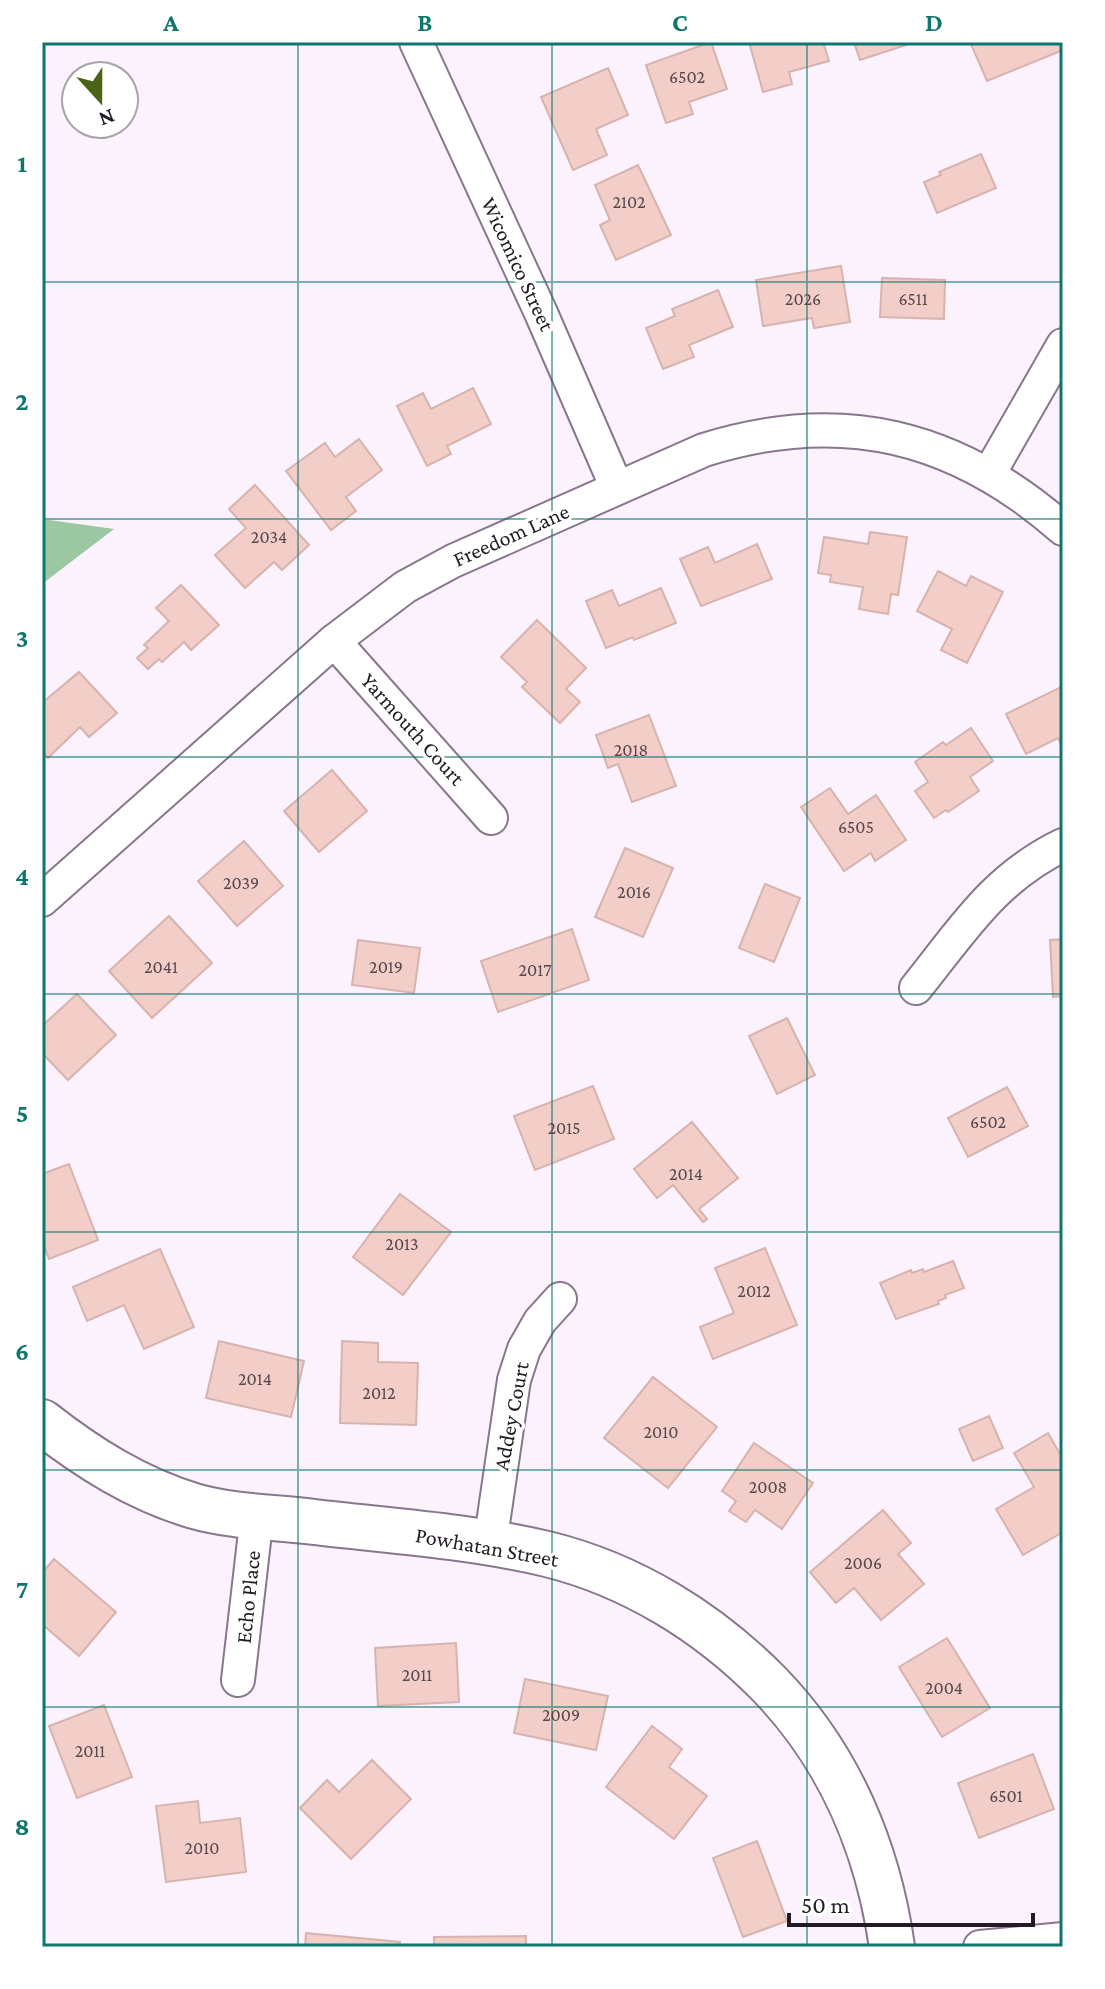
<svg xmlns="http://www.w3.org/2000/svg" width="1105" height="1989" viewBox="0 0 1105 1989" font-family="'Crimson Pro',serif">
<rect width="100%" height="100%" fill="#fbf2fd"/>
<polygon fill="#9bc7a2" points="42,519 114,529 42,584"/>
<g fill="#f3cec9" stroke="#d7b3ae" stroke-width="2">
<polygon points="711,42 727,89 689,102 693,114 666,123 646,65"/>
<polygon points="749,42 823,42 829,61 789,72 792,84 763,92"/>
<polygon points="854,42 915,42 860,60"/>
<polygon points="970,42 1063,42 1063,50 987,81"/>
<polygon points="608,68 628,115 596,129 607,155 573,170 541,97"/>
<polygon points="981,154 996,188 937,213 924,182 941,175 939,172"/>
<polygon points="638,165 671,235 616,260 600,225 610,220 595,185"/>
<polygon points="841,266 850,322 814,328 812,318 763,326 756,280"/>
<polygon points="882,278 945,280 944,319 880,317"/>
<polygon points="718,290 733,327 689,345 694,357 663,369 646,328 675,316 672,309"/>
<polygon points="473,388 491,424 447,446 451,454 427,466 397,406 423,393 431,409"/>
<polygon points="359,439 382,470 346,497 356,511 331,530 286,471 325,443 335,457"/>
<polygon points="255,485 309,545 282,570 274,562 245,588 215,555 246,528 229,509"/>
<polygon points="870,532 907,537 898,595 891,594 888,614 859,609 863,587 830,582 831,575 818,573 824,537 868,544"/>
<polygon points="757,544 772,579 701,606 680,559 708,547 715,563"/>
<polygon points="938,571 966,586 971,576 1003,592 967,663 941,650 952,629 917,611"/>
<polygon points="181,585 219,625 191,650 184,642 162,662 159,659 148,669 137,658 148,648 144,645 169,621 156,608"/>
<polygon points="661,588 676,623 634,640 633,637 606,648 586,601 612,590 619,606"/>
<polygon points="537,620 586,668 566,689 580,702 560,723 522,687 527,682 501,657"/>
<polygon points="79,672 117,713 89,737 80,727 48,758 42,751 42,703"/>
<polygon points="1063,686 1063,743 1061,744 1058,738 1026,754 1006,714"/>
<polygon points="649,715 676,786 632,802 618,764 608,768 596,735"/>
<polygon points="971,728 993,761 970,777 979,791 948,812 946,810 934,818 915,791 928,782 915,762 943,742 946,745"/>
<polygon points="332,770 367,811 319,852 284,811"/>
<polygon points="830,788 848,814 876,795 906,840 875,861 871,853 844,871 801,807"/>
<polygon points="244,841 283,886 237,926 198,881"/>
<polygon points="625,848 673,868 643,937 595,917"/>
<polygon points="765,884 800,898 774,962 739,948"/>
<polygon points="169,916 212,963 152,1018 109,971"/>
<polygon points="572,929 589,980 498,1012 481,961"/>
<polygon points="1063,939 1063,996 1053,997 1050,940"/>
<polygon points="358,940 420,948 414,993 352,985"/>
<polygon points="77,994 116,1035 68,1080 42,1053 42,1026"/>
<polygon points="787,1018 815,1075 777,1094 749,1036"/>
<polygon points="593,1086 614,1139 535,1170 514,1116"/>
<polygon points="1007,1087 1028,1126 968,1157 948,1118"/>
<polygon points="692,1122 738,1178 699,1209 707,1219 703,1222 673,1185 657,1198 634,1169"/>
<polygon points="69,1164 98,1240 49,1259 42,1240 42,1174"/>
<polygon points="400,1194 451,1232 403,1295 353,1257"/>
<polygon points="765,1248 797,1325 713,1359 700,1327 734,1313 715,1268"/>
<polygon points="160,1249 194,1327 144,1349 124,1305 87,1321 73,1287"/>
<polygon points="953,1261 964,1288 945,1295 946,1298 938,1301 939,1304 896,1319 880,1283 911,1270 912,1273 923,1269 924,1272"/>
<polygon points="219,1341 304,1361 291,1417 206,1398"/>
<polygon points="342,1341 378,1343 378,1362 418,1363 416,1425 340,1423"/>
<polygon points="653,1377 717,1427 668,1488 604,1438"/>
<polygon points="989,1416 1003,1448 973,1461 959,1429"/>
<polygon points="1048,1433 1063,1459 1063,1532 1023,1555 996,1509 1034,1487 1014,1453"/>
<polygon points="754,1443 813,1483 782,1529 755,1510 746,1522 729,1511 736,1501 722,1491"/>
<polygon points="883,1510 911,1543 898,1554 924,1584 881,1620 854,1588 836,1603 810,1572"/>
<polygon points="54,1559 116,1612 79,1656 42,1624 42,1573"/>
<polygon points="947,1638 990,1708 942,1737 899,1667"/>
<polygon points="456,1643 459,1702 378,1706 375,1648"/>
<polygon points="525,1679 608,1696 596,1750 514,1733"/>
<polygon points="104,1705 132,1777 77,1798 49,1726"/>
<polygon points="652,1726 682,1749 669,1767 707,1796 674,1839 606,1787"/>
<polygon points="1033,1754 1054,1809 979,1838 958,1783"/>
<polygon points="372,1760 411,1799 351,1859 300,1808 327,1780 339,1792"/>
<polygon points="198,1801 200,1823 240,1818 246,1872 166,1882 156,1806"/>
<polygon points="757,1841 787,1921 743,1937 713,1858"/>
<polygon points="306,1933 400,1942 400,1947 305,1947"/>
<polygon points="526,1936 526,1947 434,1947 434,1937"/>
</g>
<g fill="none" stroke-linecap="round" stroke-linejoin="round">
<g stroke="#89768e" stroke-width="36">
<g id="street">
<polyline points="416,42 541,313 617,488"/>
<polyline points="989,474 1063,345"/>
<polyline points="334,641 491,818"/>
<path d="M42 900 334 641 405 587 453 561 704 450C841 407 956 435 1063 529"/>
<path d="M916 988C962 931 994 878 1063 845"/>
<polyline points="490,1544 514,1380 524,1349 540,1321 560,1299"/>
<polyline points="238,1680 257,1515"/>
<polyline points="980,1947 1063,1939"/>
</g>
</g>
<g stroke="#89768e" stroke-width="48">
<path id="secondary" d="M42 1422C88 1458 137 1489 194 1506 232 1517 275 1517 314 1522 391 1531 471 1536 547 1554 632 1575 708 1622 769 1684 839 1756 878 1848 892 1947"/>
</g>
<use href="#street" stroke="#fff" stroke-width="32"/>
<use href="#secondary" stroke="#fff" stroke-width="44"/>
</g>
<path fill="none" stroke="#0f766e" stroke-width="2" stroke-opacity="0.55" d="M298 42V1947M552 42V1947M807 42V1947M42 282H1063M42 519H1063M42 757H1063M42 994H1063M42 1232H1063M42 1470H1063M42 1707H1063"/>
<g text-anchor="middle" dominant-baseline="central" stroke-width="7" stroke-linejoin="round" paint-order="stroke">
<g font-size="18" fill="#56484d">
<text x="687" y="77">6502</text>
<text x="629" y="202">2102</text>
<text x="803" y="299">2026</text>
<text x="913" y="299">6511</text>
<text x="269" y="537">2034</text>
<text x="631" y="750">2018</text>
<text x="856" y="827">6505</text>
<text x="241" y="883">2039</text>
<text x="634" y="892">2016</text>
<text x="161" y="967">2041</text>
<text x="386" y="967">2019</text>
<text x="535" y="970">2017</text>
<text x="988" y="1122">6502</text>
<text x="564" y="1128">2015</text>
<text x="686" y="1174">2014</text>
<text x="402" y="1244">2013</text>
<text x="754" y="1291">2012</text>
<text x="255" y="1379">2014</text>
<text x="379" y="1393">2012</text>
<text x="661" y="1432">2010</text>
<text x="768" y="1487">2008</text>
<text x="863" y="1563">2006</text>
<text x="417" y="1675">2011</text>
<text x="944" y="1688">2004</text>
<text x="561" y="1715">2009</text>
<text x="90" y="1751">2011</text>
<text x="1006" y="1796">6501</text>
<text x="202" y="1848">2010</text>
</g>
<g font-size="22" fill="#221b24" stroke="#fff">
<text transform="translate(518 264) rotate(65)">Wicomico Street</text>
<text transform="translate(511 535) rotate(-24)">Freedom Lane</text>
<text transform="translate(413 729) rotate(48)">Yarmouth Court</text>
<text transform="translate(511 1416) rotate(-79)">Addey Court</text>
<text transform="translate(487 1547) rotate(10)">Powhatan Street</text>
<text transform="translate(248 1597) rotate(-84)">Echo Place</text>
</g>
</g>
<rect width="1105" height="1989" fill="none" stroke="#ffffff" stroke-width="88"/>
<g transform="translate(100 100) rotate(159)"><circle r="38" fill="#ffffff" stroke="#a7a4a7" stroke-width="2"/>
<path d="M0-6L14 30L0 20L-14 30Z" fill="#496415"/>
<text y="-12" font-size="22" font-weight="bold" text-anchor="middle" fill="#221b24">N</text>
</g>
<path d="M789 1913v12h244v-12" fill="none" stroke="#221b24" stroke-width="4"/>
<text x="801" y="1913" font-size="24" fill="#221b24" stroke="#ffffff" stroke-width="6" paint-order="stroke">50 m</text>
<rect x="44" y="44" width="1017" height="1901" fill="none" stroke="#0f766e" stroke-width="3"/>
<g font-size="26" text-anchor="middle" font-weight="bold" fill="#0f766e">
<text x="171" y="31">A</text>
<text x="425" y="31">B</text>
<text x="680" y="31">C</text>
<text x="934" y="31">D</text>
<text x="22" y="172">1</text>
<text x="22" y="410">2</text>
<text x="22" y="647">3</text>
<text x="22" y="885">4</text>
<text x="22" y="1122">5</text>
<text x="22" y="1360">6</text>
<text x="22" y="1598">7</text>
<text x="22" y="1835">8</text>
</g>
</svg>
